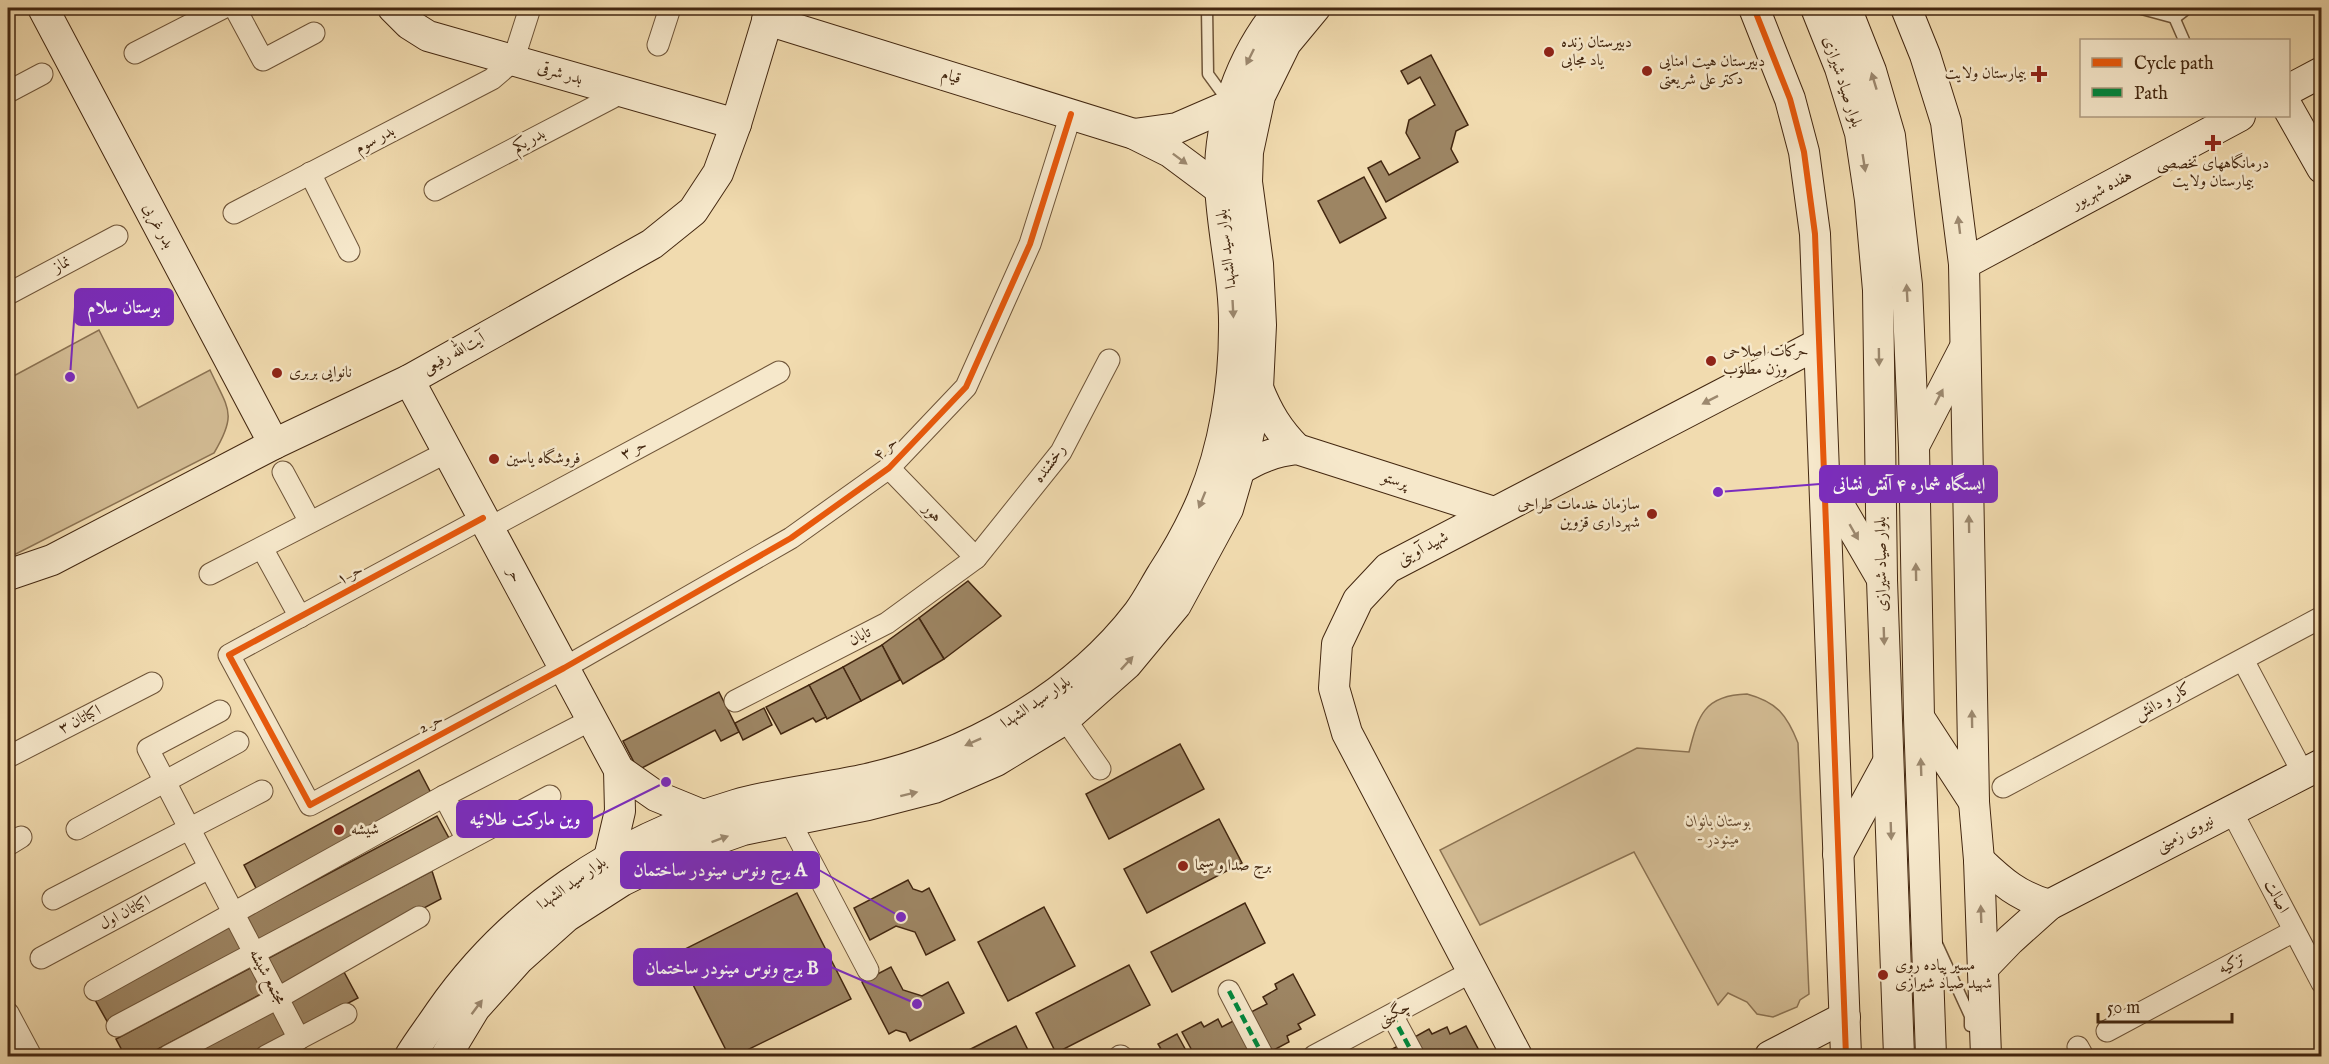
<svg xmlns="http://www.w3.org/2000/svg" width="2329" height="1064" viewBox="0 0 2329 1064" font-family="'IM FELL English',Amiri,serif">
<rect width="100%" height="100%" fill="#f1dbaf"/>
<filter id="stains"><feTurbulence type="fractalNoise" baseFrequency=".00333" numOctaves="4"/><feColorMatrix values="0 0 0 0 .2 0 0 0 0 .09 0 0 0 0 .02 0 0 0 .5 -.17"/></filter>
<radialGradient id="worn" r=".72"><stop offset=".6" stop-color="#630" stop-opacity="0"/><stop offset="1" stop-color="#630" stop-opacity=".3"/></radialGradient>
<g fill="#d3bc94" stroke="#8b7252" stroke-width="1.5">
<path d="M99 330 138 408 210 370C228 409 238 413 214 453L8 558V379Z"/>
<path d="M1747 694C1777 702 1787 715 1798 743L1809 994 1800 1000 1797 1007 1773 1017 1757 1014 1747 1002 1728 993 1718 1005 1634 852 1480 925 1440 850 1637 748 1689 752C1698 716 1704 695 1747 694Z"/>
</g>
<g fill="#9d8563" stroke="#432710" stroke-width="1.5">
<polygon points="1431,55 1468,125 1456,131 1451,149 1458,162 1386,202 1368,168 1381,161 1389,175 1420,158 1406,133 1409,120 1435,105 1420,77 1408,84 1401,71"/>
<polygon points="1364,177 1386,218 1340,243 1318,201"/>
<polygon points="968,581 1001,616 944,659 919,618"/>
<polygon points="919,618 944,659 903,684 882,645"/>
<polygon points="882,645 900,680 861,701 843,667"/>
<polygon points="843,667 861,701 827,719 809,685"/>
<polygon points="809,685 826,717 816,722 813,718 781,734 766,707"/>
<polygon points="719,692 739,732 721,741 715,730 638,770 623,741"/>
<polygon points="764,708 772,725 743,740 735,723"/>
<polygon points="1180,744 1204,789 1109,839 1086,794"/>
<polygon points="419,770 432,795 257,890 244,865"/>
<polygon points="437,816 450,840 257,945 243,919"/>
<polygon points="1219,819 1242,863 1147,913 1124,869"/>
<polygon points="432,871 441,899 278,986 265,960"/>
<polygon points="908,880 913,889 922,892 929,888 955,940 926,955 915,932 896,926 870,940 854,908"/>
<polygon points="797,893 851,999 735,1056 729,1056 677,953"/>
<polygon points="1245,903 1265,943 1172,992 1151,952"/>
<polygon points="1044,907 1075,966 1008,1001 978,942"/>
<polygon points="232,925 246,950 108,1023 94,998"/>
<polygon points="1129,965 1150,1005 1056,1053 1036,1013"/>
<polygon points="254,966 267,991 145,1056 125,1056 116,1039"/>
<polygon points="891,967 903,990 922,996 948,982 964,1013 910,1041 906,1033 896,1030 889,1034 862,982"/>
<polygon points="344,972 358,998 301,1028 288,1002"/>
<polygon points="1293,974 1315,1015 1298,1024 1301,1029 1287,1036 1289,1042 1272,1051 1251,1012 1267,1004 1263,997 1277,989 1275,984"/>
<polygon points="276,1008 289,1033 247,1056 185,1056"/>
<polygon points="1218,1019 1222,1027 1237,1019 1257,1056 1195,1056 1182,1032 1201,1022 1204,1027"/>
<polygon points="1016,1026 1031,1056 957,1056"/>
<polygon points="1466,1026 1482,1056 1420,1056 1411,1039 1429,1029 1432,1034 1447,1027 1450,1034"/>
<polygon points="1177,1034 1189,1056 1147,1056 1161,1049 1158,1044"/>
<polygon points="1398,1046 1403,1056 1379,1056"/>
</g>
<g fill="none" stroke-linecap="round" stroke-linejoin="round">
<g stroke="#6e5438" stroke-width="13">
<g id="lane">
<polyline points="1207,8 1208,74 1227,100"/>
<polyline points="2138,8 2175,18"/>
<polyline points="2170,8 2184,40"/>
<polyline points="2175,18 2188,8"/>
<polyline points="1937,944 1970,1016 1970,1026"/>
</g>
</g>
<g stroke="#6e5438" stroke-width="23">
<g id="street">
<polyline points="235,8 263,60 314,33"/>
<polyline points="658,45 670,8"/>
<polyline points="135,53 223,8"/>
<polyline points="8,92 42,74"/>
<polyline points="310,173 349,251"/>
<polyline points="435,190 623,92"/>
<polyline points="234,213 492,79 513,61 530,8"/>
<polyline points="8,294 117,236"/>
<polyline points="889,468 976,558"/>
<polyline points="283,472 310,522"/>
<polyline points="483,518 229,655 310,805 564,668 791,538 889,468 966,387 1030,244 1071,114"/>
<polyline points="489,528 779,372"/>
<polyline points="262,548 300,617"/>
<polyline points="210,574 447,452"/>
<polyline points="2243,660 2303,773"/>
<polyline points="735,701 887,623 976,558 1061,452 1109,360"/>
<polyline points="220,711 148,749 299,1039"/>
<polyline points="1065,719 1100,769"/>
<polyline points="8,757 152,683"/>
<polyline points="2003,787 2322,617"/>
<polyline points="444,796 467,840"/>
<polyline points="2231,810 2322,983"/>
<polyline points="789,820 868,970"/>
<polyline points="77,829 238,742"/>
<polyline points="8,845 21,837"/>
<polyline points="53,899 262,791"/>
<polyline points="41,958 209,868"/>
<polyline points="95,990 444,796 591,720"/>
<polyline points="1229,991 1263,1056"/>
<polyline points="8,1013 31,1056"/>
<polyline points="1392,1015 1414,1056"/>
<polyline points="117,1026 550,796"/>
<polyline points="2107,1031 2294,931"/>
<polyline points="2078,1047 2083,1056"/>
<polyline points="168,1056 278,998 419,917"/>
<polyline points="266,1056 346,1014"/>
<polyline points="1120,1056 1121,1056"/>
<polyline points="1314,1056 1473,971"/>
</g>
</g>
<g stroke="#432710" stroke-width="32">
<g id="secondary">
<polyline points="43,8 274,444"/>
<polyline points="393,8 409,24 428,36 736,124"/>
<polyline points="1754,8 1790,99 1804,152 1815,234 1846,1056"/>
<polyline points="1816,8 1840,68 1860,133 1870,200 1878,290 1882,580 1899,1056"/>
<polyline points="1846,8 1871,71 1890,136 1907,285 1914,447 1919,718 1931,1056"/>
<polyline points="1906,8 1925,55 1946,122 1964,264 1974,802 1979,860 1986,1056"/>
<polyline points="767,20 1134,134 1170,152 1221,190"/>
<polyline points="2288,90 2322,72"/>
<polyline points="2288,108 2322,168"/>
<polyline points="1134,134 1177,128 1230,105"/>
<polyline points="1964,264 2240,116"/>
<polyline points="409,380 619,770 656,796 705,816"/>
<path d="M1258 388C1268 413 1278 430 1297 449"/>
<polyline points="1915,444 1963,351"/>
<path d="M1239 470C1258 458 1274 452 1297 449L1494 512"/>
<polyline points="1828,486 1882,579"/>
<polyline points="8,575 52,560 274,444 409,380 652,244 693,211 718,173 736,124 771,8"/>
<polyline points="1920,719 1974,802"/>
<polyline points="1838,854 1888,762"/>
<polyline points="609,858 620,811 619,770"/>
<path d="M1979 860C2002 882 2018 896 2049 905"/>
<polyline points="1983,968 2010,940 2049,905 2322,764"/>
<path d="M410 1056C419 1041 430 1027 440 1012 510 911 617 840 735 805 776 793 820 789 862 780 965 758 1073 698 1138 613 1147 601 1154 587 1162 574 1177 551 1191 526 1202 500 1224 448 1234 385 1234 329 1235 280 1222 233 1220 184 1218 121 1240 57 1281 8"/>
<polyline points="446,1056 475,1008 519,959 566,917 622,881 681,852 743,830 868,805 934,788 996,761 1065,719 1127,664 1156,629 1176,605 1228,509 1246,447 1258,388 1261,325 1258,264 1247,182 1248,152 1260,96 1286,43 1315,8"/>
<polyline points="1517,1056 1347,733 1334,688 1337,644 1358,600 1388,568 1818,344"/>
<polyline points="1770,1056 1845,1017"/>
</g>
</g>
<use href="#lane" stroke="#f6e8cb" stroke-width="10"/>
<use href="#street" stroke="#f6e8cb" stroke-width="21"/>
<use href="#secondary" stroke="#f6e8cb" stroke-width="30"/>
<g stroke="#00873e" stroke-width="4.5" stroke-dasharray="9 4.5" stroke-linecap="butt">
<polyline points="1229,991 1263,1056"/>
<polyline points="1392,1015 1414,1056"/>
<polyline points="1120,1056 1121,1056"/>
</g>
<g stroke="#f6e8cb" stroke-width="10">
<g id="cycleway">
<polyline points="1754,8 1790,99 1804,152 1815,234 1846,1056"/>
<polyline points="483,518 229,655 310,805 564,668 791,538 889,468 966,387 1030,244 1071,114"/>
</g>
</g>
<use href="#cycleway" stroke="#e8590c" stroke-width="6"/>
</g>
<defs><path id="oneway-solid" d="M-6-.8H1V-3.2L6.5 0L1 3.2V.8H-6Z" transform="scale(1.5)"/></defs>
<g fill="#9c886e">
<use href="#oneway-solid" transform="translate(1250 57) rotate(116)"/>
<use href="#oneway-solid" transform="translate(1874 81) rotate(-107)"/>
<use href="#oneway-solid" transform="translate(1180 159) rotate(37)"/>
<use href="#oneway-solid" transform="translate(1864 163) rotate(81)"/>
<use href="#oneway-solid" transform="translate(1959 225) rotate(-97)"/>
<use href="#oneway-solid" transform="translate(1907 293) rotate(-93)"/>
<use href="#oneway-solid" transform="translate(1233 309) rotate(87)"/>
<use href="#oneway-solid" transform="translate(1879 357) rotate(89)"/>
<use href="#oneway-solid" transform="translate(1939 397) rotate(-63)"/>
<use href="#oneway-solid" transform="translate(1710 400) rotate(153)"/>
<use href="#oneway-solid" transform="translate(1202 500) rotate(112)"/>
<use href="#oneway-solid" transform="translate(1969 524) rotate(-91)"/>
<use href="#oneway-solid" transform="translate(1854 532) rotate(60)"/>
<use href="#oneway-solid" transform="translate(1916 572) rotate(-91)"/>
<use href="#oneway-solid" transform="translate(1884 636) rotate(88)"/>
<use href="#oneway-solid" transform="translate(1127 663) rotate(-47)"/>
<use href="#oneway-solid" transform="translate(1972 719) rotate(-91)"/>
<use href="#oneway-solid" transform="translate(973 742) rotate(156)"/>
<use href="#oneway-solid" transform="translate(1921 767) rotate(-92)"/>
<use href="#oneway-solid" transform="translate(909 794) rotate(-14)"/>
<use href="#oneway-solid" transform="translate(1891 831) rotate(88)"/>
<use href="#oneway-solid" transform="translate(720 839) rotate(-20)"/>
<use href="#oneway-solid" transform="translate(1981 914) rotate(-92)"/>
<use href="#oneway-solid" transform="translate(477 1007) rotate(-53)"/>
</g>
<g fill="#8f2418" stroke="#f6e8cb" stroke-width="2">
<circle cx="1549" cy="52" r="6"/>
<circle cx="1647" cy="71" r="6"/>
<path d="M2036 65h6v6h6v6h-6v6h-6v-6h-6v-6h6z"/>
<path d="M2210 134h6v6h6v6h-6v6h-6v-6h-6v-6h6z"/>
<circle cx="1711" cy="361" r="6"/>
<circle cx="277" cy="373" r="6"/>
<circle cx="494" cy="459" r="6"/>
<circle cx="1652" cy="514" r="6"/>
<circle cx="339" cy="830" r="6"/>
<circle cx="1183" cy="866" r="6"/>
<circle cx="1883" cy="975" r="6"/>
</g>
<g text-anchor="middle" dominant-baseline="central" stroke-width="5" stroke-linejoin="round" paint-order="stroke">
<g font-size="16" fill="#432710" stroke="#f6e8cb" text-anchor="start">
<text x="1561" y="43">دبیرستان زنده<tspan x="1561" dy="18">یاد مجابی</tspan></text>
<text x="1659" y="62">دبیرستان هیت امنایی<tspan x="1659" dy="18">دکتر علی شریعتی</tspan></text>
<text x="2026" y="74" text-anchor="end">بیمارستان ولایت</text>
<text x="2213" y="164" text-anchor="middle">درمانگاههای تخصصی<tspan x="2213" dy="18">بیمارستان ولایت</tspan></text>
<text x="1723" y="352">حرکات اصلاحی<tspan x="1723" dy="18">وزن مطلوب</tspan></text>
<text x="289" y="373">نانوایی بربری</text>
<text x="506" y="459">فروشگاه یاسین</text>
<text x="1640" y="505" text-anchor="end">سازمان خدمات طراحی<tspan x="1640" dy="18">شهرداری قزوین</tspan></text>
<text x="351" y="830">شیشه</text>
<text x="1195" y="866">برج صدا و سیما</text>
<text x="1895" y="966">مسیر پیاده روی<tspan x="1895" dy="18">شهید صیاد شیرازی</tspan></text>
</g>
<g font-size="16" fill="#432710" stroke="#f6e8cb">
<text transform="translate(560 74) rotate(16)">بدر شرقی</text>
<text transform="translate(951 77) rotate(17)">قیام</text>
<text transform="translate(1842 82) rotate(72)">بلوار صیاد شیرازی</text>
<text transform="translate(375 140) rotate(-28)">بدر سوم</text>
<text transform="translate(529 141) rotate(-28)">بدر یکم</text>
<text transform="translate(2102 190) rotate(-28)">هفده شهریور</text>
<text transform="translate(158 226) rotate(62)">بدر غربی</text>
<text transform="translate(1227 249) rotate(-97)">بلوار سید الشهدا</text>
<text transform="translate(62 265) rotate(-28)">نماز</text>
<text transform="translate(454 354) rotate(-29)">آیت‌الله رفیعی</text>
<text transform="translate(886 449) rotate(-44)">حر ۴</text>
<text transform="translate(634 450) rotate(-28)">حر ۳</text>
<text transform="translate(1050 464) rotate(-54)">رخشنده</text>
<text transform="translate(1395 481) rotate(18)">پرستو</text>
<text transform="translate(932 513) rotate(46)">هور</text>
<text transform="translate(1423 549) rotate(-28)">شهید آوینی</text>
<text transform="translate(1882 564) rotate(-91)">بلوار صیاد شیرازی</text>
<text transform="translate(350 575) rotate(-28)">حر ۱</text>
<text transform="translate(514 575) rotate(62)">حر</text>
<text transform="translate(860 637) rotate(-27)">تابان</text>
<text transform="translate(2163 702) rotate(-28)">کار و دانش</text>
<text transform="translate(1036 703) rotate(-34)">بلوار سید الشهدا</text>
<text transform="translate(80 720) rotate(-27)">اکباتان ۳</text>
<text transform="translate(431 724) rotate(-28)">حر 2</text>
<text transform="translate(2185 834) rotate(-27)">نیروی زمینی</text>
<text transform="translate(572 884) rotate(-35)">بلوار سید الشهدا</text>
<text transform="translate(2276 897) rotate(62)">اصالت</text>
<text transform="translate(125 913) rotate(-28)">اکباتان اول</text>
<text transform="translate(2232 964) rotate(-28)">تزکیه</text>
<text transform="translate(267 977) rotate(62)">مجتمع شیشه</text>
<text transform="translate(1394 1014) rotate(-28)">چگینی</text>
</g>
<g font-size="16" font-style="italic" fill="#674c31" stroke="#f6e8cb">
<text x="1718" y="822">بوستان بانوان<tspan x="1718" dy="18">- مینودر</tspan></text>
</g>
</g>
<path fill="none" stroke="#7b2cbf" stroke-width="2" d="M70 377L75 307M1718 492L1820 484M666 782L592 819M901 917L819 870M917 1004L831 967"/>
<g fill="#7b2cbf" stroke="#f6e8cb" stroke-width="2">
<circle cx="70" cy="377" r="6"/>
<circle cx="1718" cy="492" r="6"/>
<circle cx="666" cy="782" r="6"/>
<circle cx="901" cy="917" r="6"/>
<circle cx="917" cy="1004" r="6"/>
</g>
<g fill="#7b2cbf" stroke="#7b2cbf" stroke-width="2">
<rect x="75" y="289" width="98" height="36" rx="6"/>
<rect x="1820" y="466" width="177" height="36" rx="6"/>
<rect x="457" y="801" width="135" height="36" rx="6"/>
<rect x="621" y="852" width="198" height="36" rx="6"/>
<rect x="634" y="949" width="197" height="36" rx="6"/>
</g>
<g font-size="18" text-anchor="middle" font-weight="bold" fill="#fff">
<text x="124" y="313">بوستان سلام</text>
<text x="1909" y="490">ایستگاه شماره ۴ آتش نشانی</text>
<text x="525" y="825">وین مارکت طلائیه</text>
<text x="720" y="876">برج ونوس مینودر ساختمان A</text>
<text x="732" y="974">برج ونوس مینودر ساختمان B</text>
</g>
<rect width="2329" height="1064" fill="none" stroke="#f1dbaf" stroke-width="30"/>
<rect x="9" y="9" width="2311" height="1046" fill="none" stroke="#432710" stroke-width="3"/>
<rect x="15" y="15" width="2299" height="1034" fill="none" stroke="#432710" stroke-width="1.5"/>
<rect x="2080" y="39" width="210" height="78" fill="#f6e8cb" stroke="#ae9b80" stroke-width="1.5"/>
<rect x="2092" y="58" width="30" height="9" fill="#e8590c" stroke="#ae9b80" stroke-width="1.5"/>
<text x="2134" y="69" font-size="18" fill="#432710">Cycle path</text>
<rect x="2092" y="88" width="30" height="9" fill="#00873e" stroke="#ae9b80" stroke-width="1.5"/>
<text x="2134" y="99" font-size="18" fill="#432710">Path</text>
<path d="M2098 1013v9h134v-9" fill="none" stroke="#432710" stroke-width="3"/>
<text x="2107" y="1013" font-size="18" fill="#432710" stroke="#f6e8cb" stroke-width="4.5" paint-order="stroke">50 m</text>
<rect width="100%" height="100%" filter="url(#stains)"/>
<rect width="100%" height="100%" fill="url(#worn)"/>
</svg>
